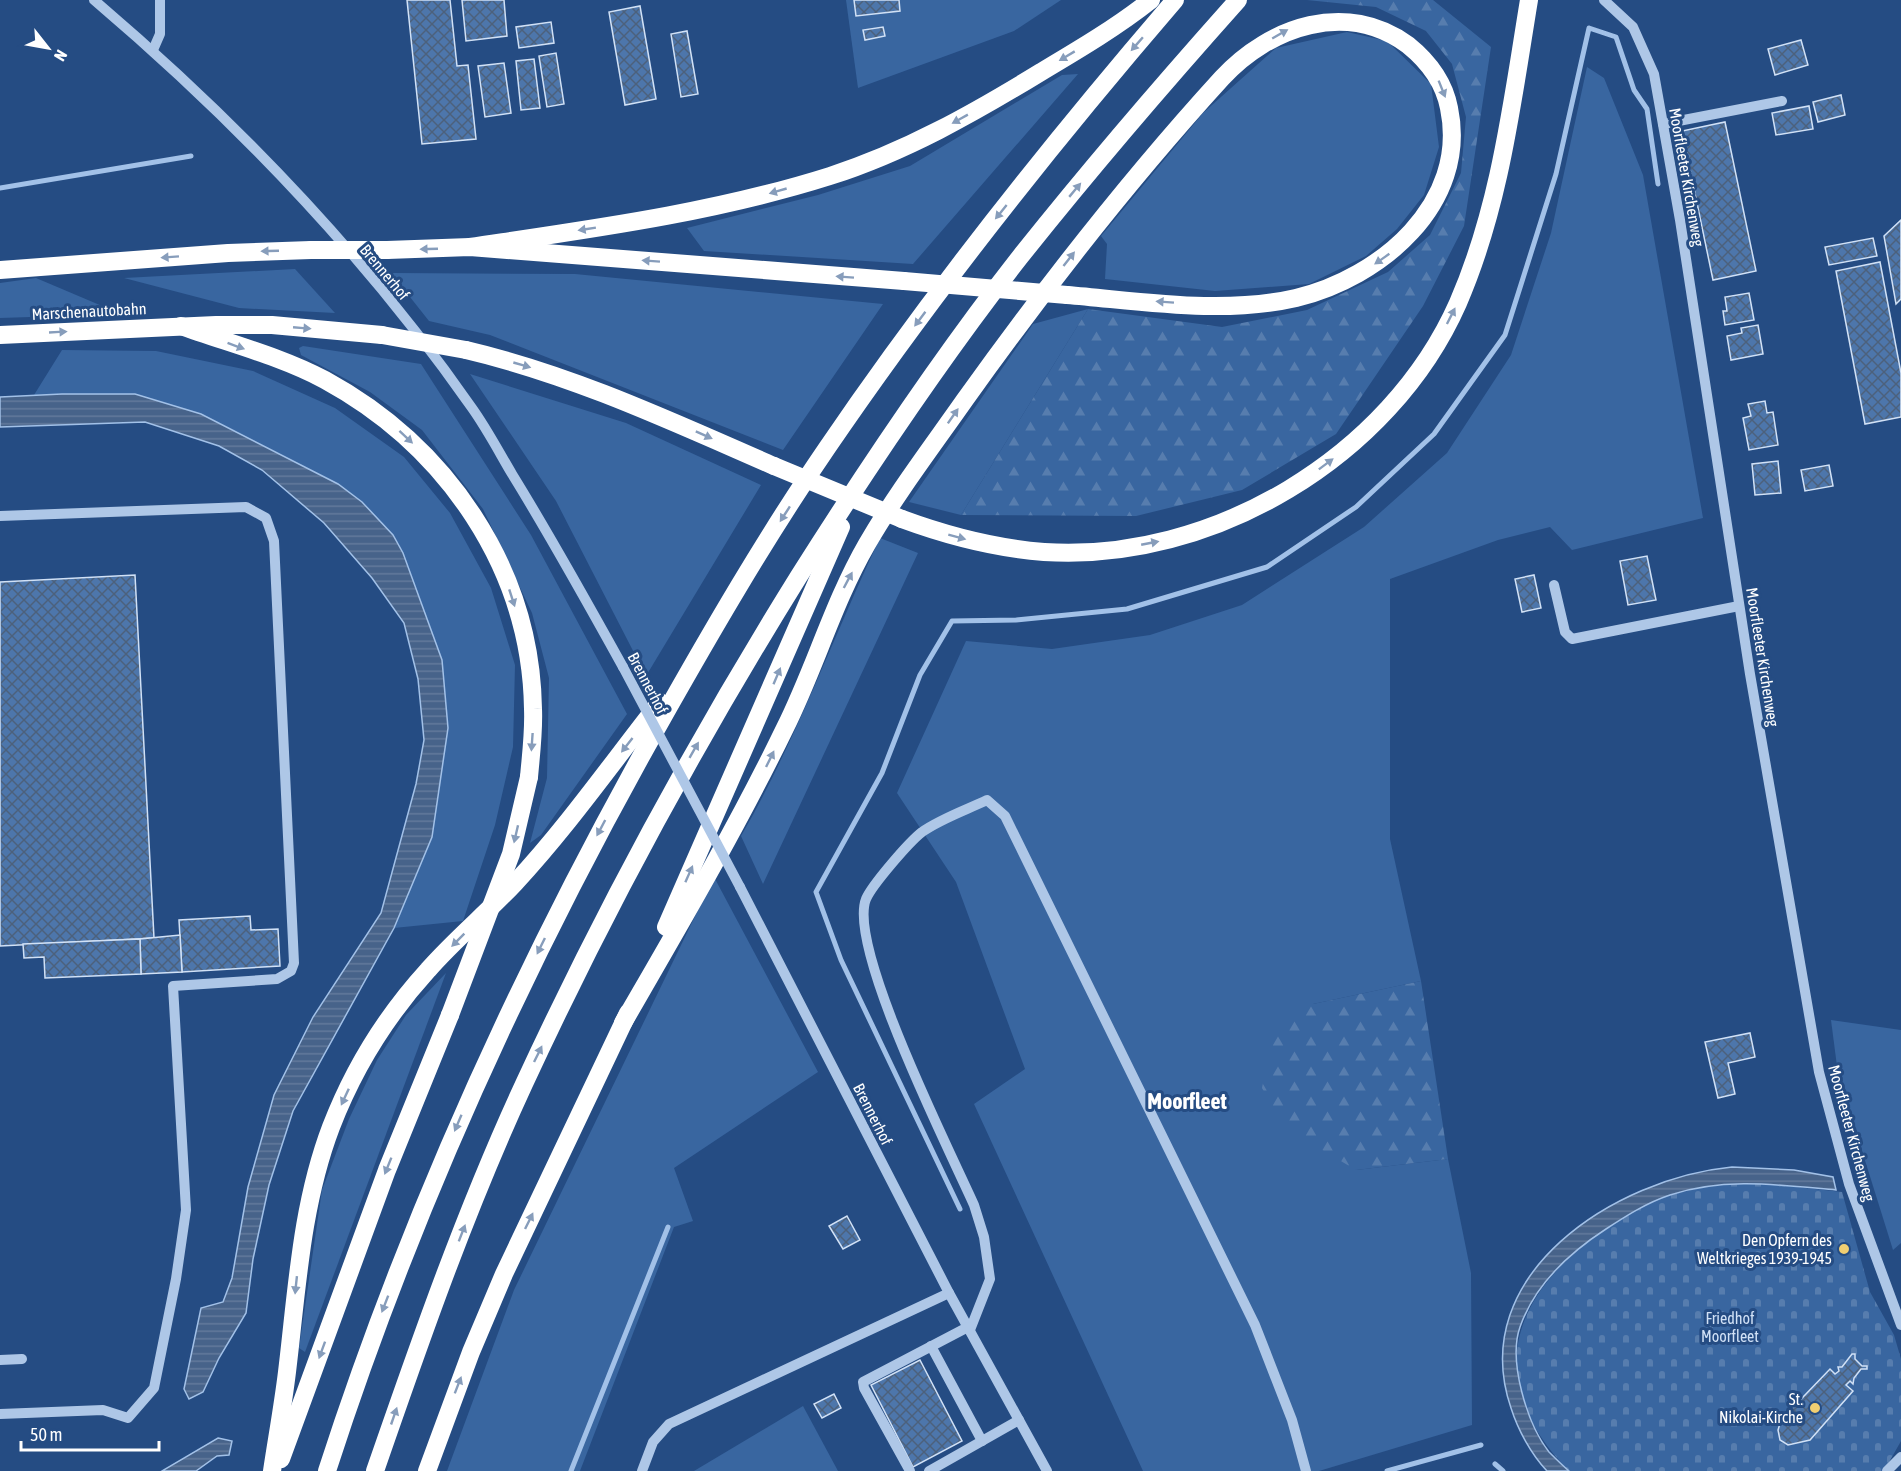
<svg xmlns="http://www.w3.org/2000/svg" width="1901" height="1471" viewBox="0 0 1901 1471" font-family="'Asap Condensed',sans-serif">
<defs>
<pattern id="forest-firs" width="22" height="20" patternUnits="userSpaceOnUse" patternTransform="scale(1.5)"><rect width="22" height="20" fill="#3966a0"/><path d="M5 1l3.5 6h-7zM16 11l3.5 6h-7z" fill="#577dae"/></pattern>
<pattern id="cemetery-stones" width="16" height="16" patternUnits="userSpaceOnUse" patternTransform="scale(1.5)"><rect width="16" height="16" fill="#3966a0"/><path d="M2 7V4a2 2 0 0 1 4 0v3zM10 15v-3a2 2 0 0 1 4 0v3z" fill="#577dae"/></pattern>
<pattern id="water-rules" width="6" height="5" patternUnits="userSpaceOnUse" patternTransform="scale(1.5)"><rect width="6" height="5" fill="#47638a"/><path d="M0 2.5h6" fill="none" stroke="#637a9c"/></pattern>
<pattern id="building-cross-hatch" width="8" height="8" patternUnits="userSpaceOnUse" patternTransform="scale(1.5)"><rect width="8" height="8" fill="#4d76ab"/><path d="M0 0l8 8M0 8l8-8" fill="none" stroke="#4c617c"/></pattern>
</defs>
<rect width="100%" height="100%" fill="#254c83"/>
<g fill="#3966a0">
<polygon points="846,0 1061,0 1014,31 858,88"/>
<polygon points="1347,32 1387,41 1431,84 1439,147 1424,195 1397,229 1366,256 1309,284 1215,291 1105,279 1107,244 1101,236 1203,113 1276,48"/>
<polygon points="1587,67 1604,78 1643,175 1703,518 1572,550 1550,527 1498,540 1390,579 1390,839 1421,981 1313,1004 1356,1170 1448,1159 1471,1273 1472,1425 1319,1471 1143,1471 974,1104 1025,1069 956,882 897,793 966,641 1052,649 1150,635 1242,605 1364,527 1447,453 1511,355 1551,233"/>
<polygon points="1078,74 913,264 704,251 687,228 818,195 910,166 1062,75"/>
<polygon points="295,269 335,313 239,308 124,278"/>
<polygon points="391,273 575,274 883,304 783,450 490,335 429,321"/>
<polygon points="36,278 121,314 0,318 0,283"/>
<polygon points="1088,309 961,515 909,502 1033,324"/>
<polygon points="303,346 421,364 531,535 627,714 541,835 530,843 547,778 549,678 532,613 483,509 422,430 370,392 301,355 299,348"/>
<polygon points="62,350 156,351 253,371 335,408 404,457 450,513 491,588 515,665 513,747 495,825 463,921 394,928 432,837 442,660 403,553 393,535 362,502 338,484 201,414 135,394 34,395"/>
<polygon points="470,374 626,423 761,485 646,676 556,501"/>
<path d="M880 538 918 553 763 884 741 836C796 741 833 637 880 538Z"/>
<polygon points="714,877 818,1072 674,1168 693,1221 674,1227 580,1471 447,1471 514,1290"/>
<polygon points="446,973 305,1352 299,1348 322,1190 349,1119 377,1060 406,1015"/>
<polygon points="1831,1020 1901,1030 1901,1243 1893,1250 1838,1074"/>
<polygon points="803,1406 838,1471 694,1471"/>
</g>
<g fill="url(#forest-firs)">
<polygon points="1307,0 1433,0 1491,47 1464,226 1423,306 1336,434 1242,490 1136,516 961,515 1088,309 1222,327 1307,310 1388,272 1430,235 1461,173 1466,117 1452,64 1426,31 1376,7"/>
<polygon points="1421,981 1448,1159 1356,1170 1285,1128 1262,1088 1272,1037 1313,1004"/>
</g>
<path fill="url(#cemetery-stones)" d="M1761 1183 1842 1192 1870 1292 1894 1335 1901 1359V1441L1884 1471H1569C1481 1382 1510 1292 1607 1229 1627 1215 1647 1202 1671 1195 1701 1186 1730 1184 1761 1183Z"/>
<g fill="url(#water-rules)" stroke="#a2c1e8" stroke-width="1.5">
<polygon points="62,394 135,394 201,414 338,484 362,502 393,535 403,553 442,660 448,728 432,837 394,928 293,1111 269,1185 253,1259 246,1313 219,1358 203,1392 189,1399 184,1389 201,1308 223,1302 232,1278 248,1187 274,1095 313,1017 381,913 416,784 424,740 418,679 404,623 372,578 324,523 262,470 219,446 145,422 0,427 0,397"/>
<path d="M1732 1167 1794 1170 1833 1177 1836 1190C1780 1185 1725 1177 1670 1195 1646 1203 1626 1216 1606 1229 1569 1253 1535 1284 1520 1327 1508 1361 1527 1424 1549 1452 1555 1458 1562 1465 1569 1471H1547C1531 1454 1518 1430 1511 1408 1465 1274 1616 1178 1732 1167Z"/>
<polygon points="218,1438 232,1441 229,1455 217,1456 196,1471 162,1471"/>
</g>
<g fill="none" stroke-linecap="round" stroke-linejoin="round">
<g stroke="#a2c1e8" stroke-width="5">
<polyline points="0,188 191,156"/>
<polyline points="960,1209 841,960 816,892 882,773 920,675 952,621 1016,620 1127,609 1267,567 1356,507 1434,434 1505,335 1556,174 1589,28 1616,37 1634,90 1647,109 1658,184"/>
<polyline points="1495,1464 1503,1471"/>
<polyline points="571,1471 668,1227"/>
<polyline points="1387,1471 1481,1445"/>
</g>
</g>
<g fill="url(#building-cross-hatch)" stroke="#d1e1f6" stroke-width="1.5">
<polygon points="407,0 450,0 457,66 468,65 476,139 422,144"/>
<polygon points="462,0 504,0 507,36 466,41"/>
<polygon points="854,0 899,0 900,11 856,16"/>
<polygon points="640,6 656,99 625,105 609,12"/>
<polygon points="551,22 554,43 519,48 516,27"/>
<polygon points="883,27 885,36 865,40 863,30"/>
<polygon points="687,31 698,94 681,97 671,34"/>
<polygon points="1801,40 1808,65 1775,75 1768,49"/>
<polygon points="556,53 564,104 547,107 539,56"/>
<polygon points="534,59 540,108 521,110 516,61"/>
<polygon points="504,63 511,113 485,117 478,66"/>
<polygon points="1841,95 1845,115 1818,122 1813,102"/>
<polygon points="1809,106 1813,129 1776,135 1772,113"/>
<polygon points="1725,122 1756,271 1713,280 1682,131"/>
<polygon points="1901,220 1901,299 1896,304 1884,236"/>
<polygon points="1873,238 1877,256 1829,265 1825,247"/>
<polygon points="1880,262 1901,373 1901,417 1865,424 1836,271"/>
<polygon points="1749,293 1754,320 1725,325 1723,311 1727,311 1725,297"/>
<polygon points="1758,325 1763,354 1731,360 1727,336 1742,333 1741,328"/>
<polygon points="1765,401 1767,413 1773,412 1778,445 1749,450 1743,418 1751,416 1748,404"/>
<polygon points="1778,461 1781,493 1755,495 1752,464"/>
<polygon points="1829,465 1833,486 1805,491 1801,470"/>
<polygon points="1647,556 1656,600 1628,605 1620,561"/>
<polygon points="135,575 154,938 0,946 0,582"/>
<polygon points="1534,575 1541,608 1522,612 1515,579"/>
<polygon points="250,916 251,930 278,929 280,966 182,972 179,920"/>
<polygon points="180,935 182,972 141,974 140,939"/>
<polygon points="140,939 141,974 45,978 44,957 24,958 23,944"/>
<polygon points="1750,1033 1755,1057 1728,1063 1735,1094 1718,1098 1705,1042"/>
<polygon points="847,1216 860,1240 843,1249 829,1226"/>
<polygon points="1852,1354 1855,1354 1855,1359 1862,1366 1867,1366 1867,1369 1861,1369 1854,1378 1853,1384 1850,1381 1846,1385 1853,1391 1810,1440 1788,1445 1780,1440 1778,1430 1781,1420 1830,1369 1835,1374 1839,1371 1838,1367 1842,1367"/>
<polygon points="920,1360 962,1441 913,1467 871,1385"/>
<polygon points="834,1394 841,1408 822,1418 814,1404"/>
</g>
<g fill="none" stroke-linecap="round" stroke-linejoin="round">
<g stroke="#aec7e7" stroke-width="10">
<path d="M94 0C235 120 366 256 472 408 487 429 499 452 512 474 551 537 587 602 623 667"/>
<polyline points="1604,0 1633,27 1654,74 1680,220 1750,674 1819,1072 1849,1184 1901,1325"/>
<polyline points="153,50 160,34 160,0"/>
<polyline points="1663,124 1782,101"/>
<polyline points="0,516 246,507 266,518 274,541 294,963 291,971 277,979 173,986 186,1210 176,1279 154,1388 128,1418 103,1410 0,1414"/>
<polyline points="1554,585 1565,632 1572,639 1739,606"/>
<polyline points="740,887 949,1293 1047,1471"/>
<path d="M970 1330 990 1279 984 1237 974 1205C950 1151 847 947 866 899 872 885 909 842 922 832 940 819 966 810 987 800L1005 816 1255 1325 1292 1420 1306 1471"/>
<polyline points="931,1346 982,1441"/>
<polyline points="0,1360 22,1359"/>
<polyline points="642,1471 653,1442 669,1424 949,1293"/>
<polyline points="910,1471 864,1388 863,1382 968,1327"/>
<polyline points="929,1471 1019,1420"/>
<polyline points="1887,1471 1901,1457"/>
</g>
<g stroke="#fff" stroke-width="18">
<path d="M470 247C591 229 713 213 830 176 905 152 974 113 1041 72 1078 50 1117 27 1151 0"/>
<polyline points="387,250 470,247 904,281"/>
<polyline points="0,270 228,253 311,250"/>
<path d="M181 326C228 343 280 356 325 380 446 446 531 568 533 709 534 732 531 754 529 777"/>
<polyline points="0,335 216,325 272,325 382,335"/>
<path d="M466 350C573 375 673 422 774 466"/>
<path d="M902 519C948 536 994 548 1044 552 1212 563 1390 457 1458 303 1500 206 1512 103 1529 0"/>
<polyline points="666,927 841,527"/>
<path d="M623 1023C679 926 736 829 785 728 815 668 833 603 867 544 896 494 931 448 964 401 1044 289 1129 180 1222 78 1270 26 1347 0 1408 45 1429 62 1444 82 1449 108 1469 204 1380 278 1296 298 1222 315 1141 301 1067 295"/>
<polyline points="281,1459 387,1170 450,1015"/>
<path d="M272 1471C277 1438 283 1405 287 1372 297 1290 301 1206 331 1127 353 1070 387 1015 428 970 455 939 487 913 515 883 567 827 612 763 660 702"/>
<path d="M327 1471C411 1211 524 964 658 726 711 632 766 537 827 448 934 291 1052 143 1175 0"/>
<path d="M375 1471C420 1341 466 1209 524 1084 605 909 697 740 799 576 868 467 940 359 1020 257 1090 169 1163 84 1238 0"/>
<polyline points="427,1471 471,1352 504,1274 628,1013"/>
</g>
<polyline stroke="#aec7e7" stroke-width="10" points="623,667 740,887"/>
<g stroke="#fff" stroke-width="18">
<polyline points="311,250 387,250"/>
<polyline points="904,281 1067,295"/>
<polyline points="382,335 466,350"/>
<polyline points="774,466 902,519"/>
<polyline points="450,1015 511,854 529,777"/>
</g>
</g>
<defs><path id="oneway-solid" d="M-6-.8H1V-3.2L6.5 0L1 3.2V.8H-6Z" transform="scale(1.5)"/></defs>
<g fill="#879dbb">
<use href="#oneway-solid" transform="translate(1280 34) rotate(-30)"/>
<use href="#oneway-solid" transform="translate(1137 44) rotate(131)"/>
<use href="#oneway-solid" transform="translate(1067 56) rotate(149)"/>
<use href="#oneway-solid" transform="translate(1442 89) rotate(68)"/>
<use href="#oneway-solid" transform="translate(960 119) rotate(151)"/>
<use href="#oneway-solid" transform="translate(1075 190) rotate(-50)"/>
<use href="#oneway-solid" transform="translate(778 191) rotate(164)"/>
<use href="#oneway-solid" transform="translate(1001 212) rotate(129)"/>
<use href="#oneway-solid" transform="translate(587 229) rotate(171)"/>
<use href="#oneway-solid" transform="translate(429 249) rotate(178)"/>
<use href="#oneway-solid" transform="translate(270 251) rotate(178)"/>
<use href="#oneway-solid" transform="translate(170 257) rotate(176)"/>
<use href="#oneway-solid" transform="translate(1069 259) rotate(-52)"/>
<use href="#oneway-solid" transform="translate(1382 259) rotate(145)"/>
<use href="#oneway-solid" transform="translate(651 261) rotate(-176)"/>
<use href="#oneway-solid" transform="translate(845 277) rotate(-176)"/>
<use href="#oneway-solid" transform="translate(1165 302) rotate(-176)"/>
<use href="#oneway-solid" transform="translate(1451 316) rotate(-63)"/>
<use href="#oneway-solid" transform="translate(920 319) rotate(127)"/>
<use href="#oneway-solid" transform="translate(302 328) rotate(5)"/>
<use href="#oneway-solid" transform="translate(58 332) rotate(-3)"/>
<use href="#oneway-solid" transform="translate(236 346) rotate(20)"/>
<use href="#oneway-solid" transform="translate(522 365) rotate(16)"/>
<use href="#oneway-solid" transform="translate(953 416) rotate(-55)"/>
<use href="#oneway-solid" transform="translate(704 435) rotate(24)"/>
<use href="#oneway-solid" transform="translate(406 437) rotate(43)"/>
<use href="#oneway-solid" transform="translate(1326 464) rotate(-37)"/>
<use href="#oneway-solid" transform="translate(785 514) rotate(123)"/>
<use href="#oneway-solid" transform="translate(957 537) rotate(15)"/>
<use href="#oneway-solid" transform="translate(1150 543) rotate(-11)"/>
<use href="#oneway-solid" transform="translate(848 580) rotate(-62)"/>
<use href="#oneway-solid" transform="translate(512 598) rotate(72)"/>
<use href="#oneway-solid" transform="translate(777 676) rotate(-67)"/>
<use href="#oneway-solid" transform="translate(532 742) rotate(94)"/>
<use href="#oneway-solid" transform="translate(627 745) rotate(128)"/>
<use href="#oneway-solid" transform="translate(694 750) rotate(-60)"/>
<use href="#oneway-solid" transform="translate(770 759) rotate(-64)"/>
<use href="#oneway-solid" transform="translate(601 828) rotate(118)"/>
<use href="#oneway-solid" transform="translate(516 834) rotate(103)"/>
<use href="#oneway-solid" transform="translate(689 874) rotate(-66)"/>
<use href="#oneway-solid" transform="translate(458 940) rotate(135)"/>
<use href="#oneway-solid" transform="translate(541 946) rotate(116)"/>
<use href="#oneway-solid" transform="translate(538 1054) rotate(-64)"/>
<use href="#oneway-solid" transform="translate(345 1097) rotate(115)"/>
<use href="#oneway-solid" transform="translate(458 1123) rotate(113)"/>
<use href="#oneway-solid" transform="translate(388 1166) rotate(112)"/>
<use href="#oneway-solid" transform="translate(529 1221) rotate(-64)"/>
<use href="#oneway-solid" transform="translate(462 1233) rotate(-69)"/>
<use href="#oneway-solid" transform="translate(296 1285) rotate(96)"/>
<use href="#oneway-solid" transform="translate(385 1304) rotate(111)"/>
<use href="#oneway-solid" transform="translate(322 1350) rotate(110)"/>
<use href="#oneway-solid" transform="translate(458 1385) rotate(-69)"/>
<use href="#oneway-solid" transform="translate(394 1416) rotate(-71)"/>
</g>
<g fill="#f1cf72" stroke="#254c83" stroke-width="2">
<circle cx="1844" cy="1249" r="6"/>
<circle cx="1815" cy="1408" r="6"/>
</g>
<g text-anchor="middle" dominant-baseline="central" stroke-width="6" stroke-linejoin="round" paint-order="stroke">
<g font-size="16" fill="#fff" stroke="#254c83">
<text transform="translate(1687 177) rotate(80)">Moorfleeter Kirchenweg</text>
<text transform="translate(385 272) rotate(50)">Brennerhof</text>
<text transform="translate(89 311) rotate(-3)">Marschenautobahn</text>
<text transform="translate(1763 657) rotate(81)">Moorfleeter Kirchenweg</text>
<text transform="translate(648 683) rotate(62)">Brennerhof</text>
<text transform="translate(873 1114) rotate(63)">Brennerhof</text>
<text transform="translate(1852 1133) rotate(75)">Moorfleeter Kirchenweg</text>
</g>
<g font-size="16" fill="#fff" stroke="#254c83" text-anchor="end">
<text x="1832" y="1240">Den Opfern des<tspan x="1832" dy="18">Weltkrieges 1939-1945</tspan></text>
<text x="1803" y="1399">St.<tspan x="1803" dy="18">Nikolai-Kirche</tspan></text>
</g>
<g font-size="16" fill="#d1e1f6" stroke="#254c83">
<text x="1730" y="1318">Friedhof<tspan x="1730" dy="18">Moorfleet</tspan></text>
</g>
<g font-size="22" font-weight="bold" fill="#fff" stroke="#254c83">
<text x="1187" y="1101">Moorfleet</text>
</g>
</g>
<g transform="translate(48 48) rotate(121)" stroke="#254c83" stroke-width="4.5" paint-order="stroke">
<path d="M0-4.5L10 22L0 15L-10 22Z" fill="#ffffff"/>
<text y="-9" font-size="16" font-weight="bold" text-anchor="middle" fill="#ffffff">N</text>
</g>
<path d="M21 1441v9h138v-9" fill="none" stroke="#ffffff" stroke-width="3"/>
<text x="30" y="1441" font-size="18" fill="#ffffff" stroke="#254c83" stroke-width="4.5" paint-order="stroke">50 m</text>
</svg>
